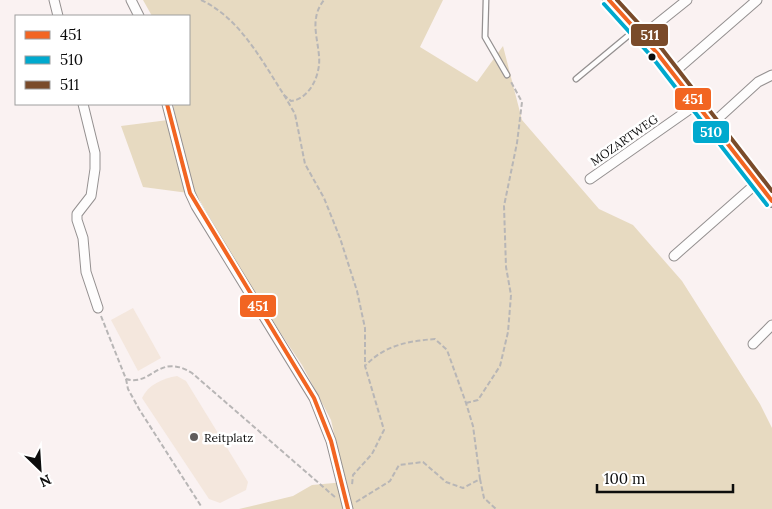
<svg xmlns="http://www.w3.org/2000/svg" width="772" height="509" viewBox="0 0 772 509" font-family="Lora,serif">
<rect width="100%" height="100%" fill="#faf2f2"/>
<polygon fill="#e7dac1" points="143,0 443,0 420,47 477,82 503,46 522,120 599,209 633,225 682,281 760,404 772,428 772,509 239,509 293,496 312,485 345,482 331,420 302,365 253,292 196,194 143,187 121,126 176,119 173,104 189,104 189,16 152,16"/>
<g fill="#f4e7dd">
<polygon points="133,308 161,358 138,371 111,320"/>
<path d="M177 376 186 381 248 482 246 490 220 503 209 499 142 398C148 385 163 378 177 376Z"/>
</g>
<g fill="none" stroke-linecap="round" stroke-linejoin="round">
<g stroke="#949090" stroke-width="7">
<g id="service">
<polyline points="486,0 485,37 507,75"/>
<polyline points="576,79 635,30"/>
</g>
</g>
<g stroke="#949090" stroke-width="11">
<g id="minor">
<polyline points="54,0 58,16"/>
<polyline points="131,0 139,16"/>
<polyline points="642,36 687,0"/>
<polyline points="673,73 757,0"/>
<polyline points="83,104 95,153 95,169 91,196 77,214 77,220 83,238 86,272 98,308"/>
<polyline points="167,104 190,193 196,206 314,398 331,441 348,509"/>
<polyline points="712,124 758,82 772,75"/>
<polyline points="590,179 697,104"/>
<polyline points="674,256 758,182"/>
<polyline points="753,344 772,325"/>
</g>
</g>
<g stroke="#8a8787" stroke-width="14">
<polyline id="secondary" points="609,0 657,53 772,201"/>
</g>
<g stroke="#b8b6b6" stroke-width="2" stroke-dasharray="5 2.5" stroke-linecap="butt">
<path d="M201 0C240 18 262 61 284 95L291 101C310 99 321 74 319 56 318 43 314 30 316 18 317 11 320 5 324 0"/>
<polyline points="284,95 295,114 305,164 324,198 340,238 357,291 365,328 365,366 384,430 372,454 353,475 352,485"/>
<path d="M101 316 126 379C152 387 158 352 192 373L336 498"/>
<polyline points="126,379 128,389 139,409 201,506"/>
<polyline points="466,403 478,400 500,366 508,332 511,295 506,267 504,206 517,143 522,102 510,80"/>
<polyline points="480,479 484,498 496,509"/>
<path d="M356 502 390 481 399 465 423 462 446 482 463 488 480 479 473 426 466 403 447 350 435 339C409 341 385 345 366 365"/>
</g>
<use href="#service" stroke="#fefdfd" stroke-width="4.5"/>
<use href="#minor" stroke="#fefdfd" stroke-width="9"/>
<use href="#secondary" stroke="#f4eaea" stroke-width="11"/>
<g stroke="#fff" stroke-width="8">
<g id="bus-1">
<polyline points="609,0 657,53 772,201"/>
<polyline points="167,104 190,193 314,398 331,441 348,509"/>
</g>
</g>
<g stroke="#fff" stroke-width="8">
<polyline id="bus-2" points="604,4 652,57 767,205"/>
</g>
<g stroke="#fff" stroke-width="8">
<polyline id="bus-3" points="617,0 662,49 772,191"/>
</g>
<use href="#bus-1" stroke="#f26522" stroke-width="4"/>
<use href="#bus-2" stroke="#00a9ce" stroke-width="4"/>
<use href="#bus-3" stroke="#7a4b2a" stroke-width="4"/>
</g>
<circle fill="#0d0d0d" stroke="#fff" stroke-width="2" cx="652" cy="57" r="4.5"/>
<circle fill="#605d5d" stroke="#fff" stroke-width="2" cx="194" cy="437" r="5"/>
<g text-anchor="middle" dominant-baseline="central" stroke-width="5" stroke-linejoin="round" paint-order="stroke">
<g font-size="12" fill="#0d0d0d" stroke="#fff">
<text transform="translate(624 140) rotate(-35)">MOZARTWEG</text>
</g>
<g font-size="12" fill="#0d0d0d" stroke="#fff" text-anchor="start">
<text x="204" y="437">Reitplatz</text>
</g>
</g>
<g stroke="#fff" stroke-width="2">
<rect x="630" y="23" width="39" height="24" rx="5" fill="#7a4b2a"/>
<rect x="674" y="87" width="38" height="24" rx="5" fill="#f26522"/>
<rect x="692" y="120" width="38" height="24" rx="5" fill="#00a9ce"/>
<rect x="239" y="294" width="38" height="24" rx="5" fill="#f26522"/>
</g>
<g font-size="14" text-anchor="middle" font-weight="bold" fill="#fff">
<text x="650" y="40">511</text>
<text x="693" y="104">451</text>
<text x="711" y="137">510</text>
<text x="258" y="311">451</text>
</g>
<rect x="15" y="15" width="175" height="90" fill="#ffffff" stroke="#9e9e9e"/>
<rect x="25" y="31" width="25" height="8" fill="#f26522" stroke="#9e9e9e"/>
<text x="60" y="40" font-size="15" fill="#0d0d0d">451</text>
<rect x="25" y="56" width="25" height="8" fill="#00a9ce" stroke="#9e9e9e"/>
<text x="60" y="65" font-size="15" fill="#0d0d0d">510</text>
<rect x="25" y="81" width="25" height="8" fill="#7a4b2a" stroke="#9e9e9e"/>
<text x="60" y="90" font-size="15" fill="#0d0d0d">511</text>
<g transform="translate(40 469) rotate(155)" stroke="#ffffff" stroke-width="4" paint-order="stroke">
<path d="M0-4L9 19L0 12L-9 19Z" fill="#0d0d0d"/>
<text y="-8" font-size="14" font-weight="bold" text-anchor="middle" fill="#0d0d0d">N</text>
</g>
<path d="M597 484v8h136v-8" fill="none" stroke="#0d0d0d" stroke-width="2.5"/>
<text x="604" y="484" font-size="15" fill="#0d0d0d" stroke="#ffffff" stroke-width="4" paint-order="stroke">100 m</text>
</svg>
